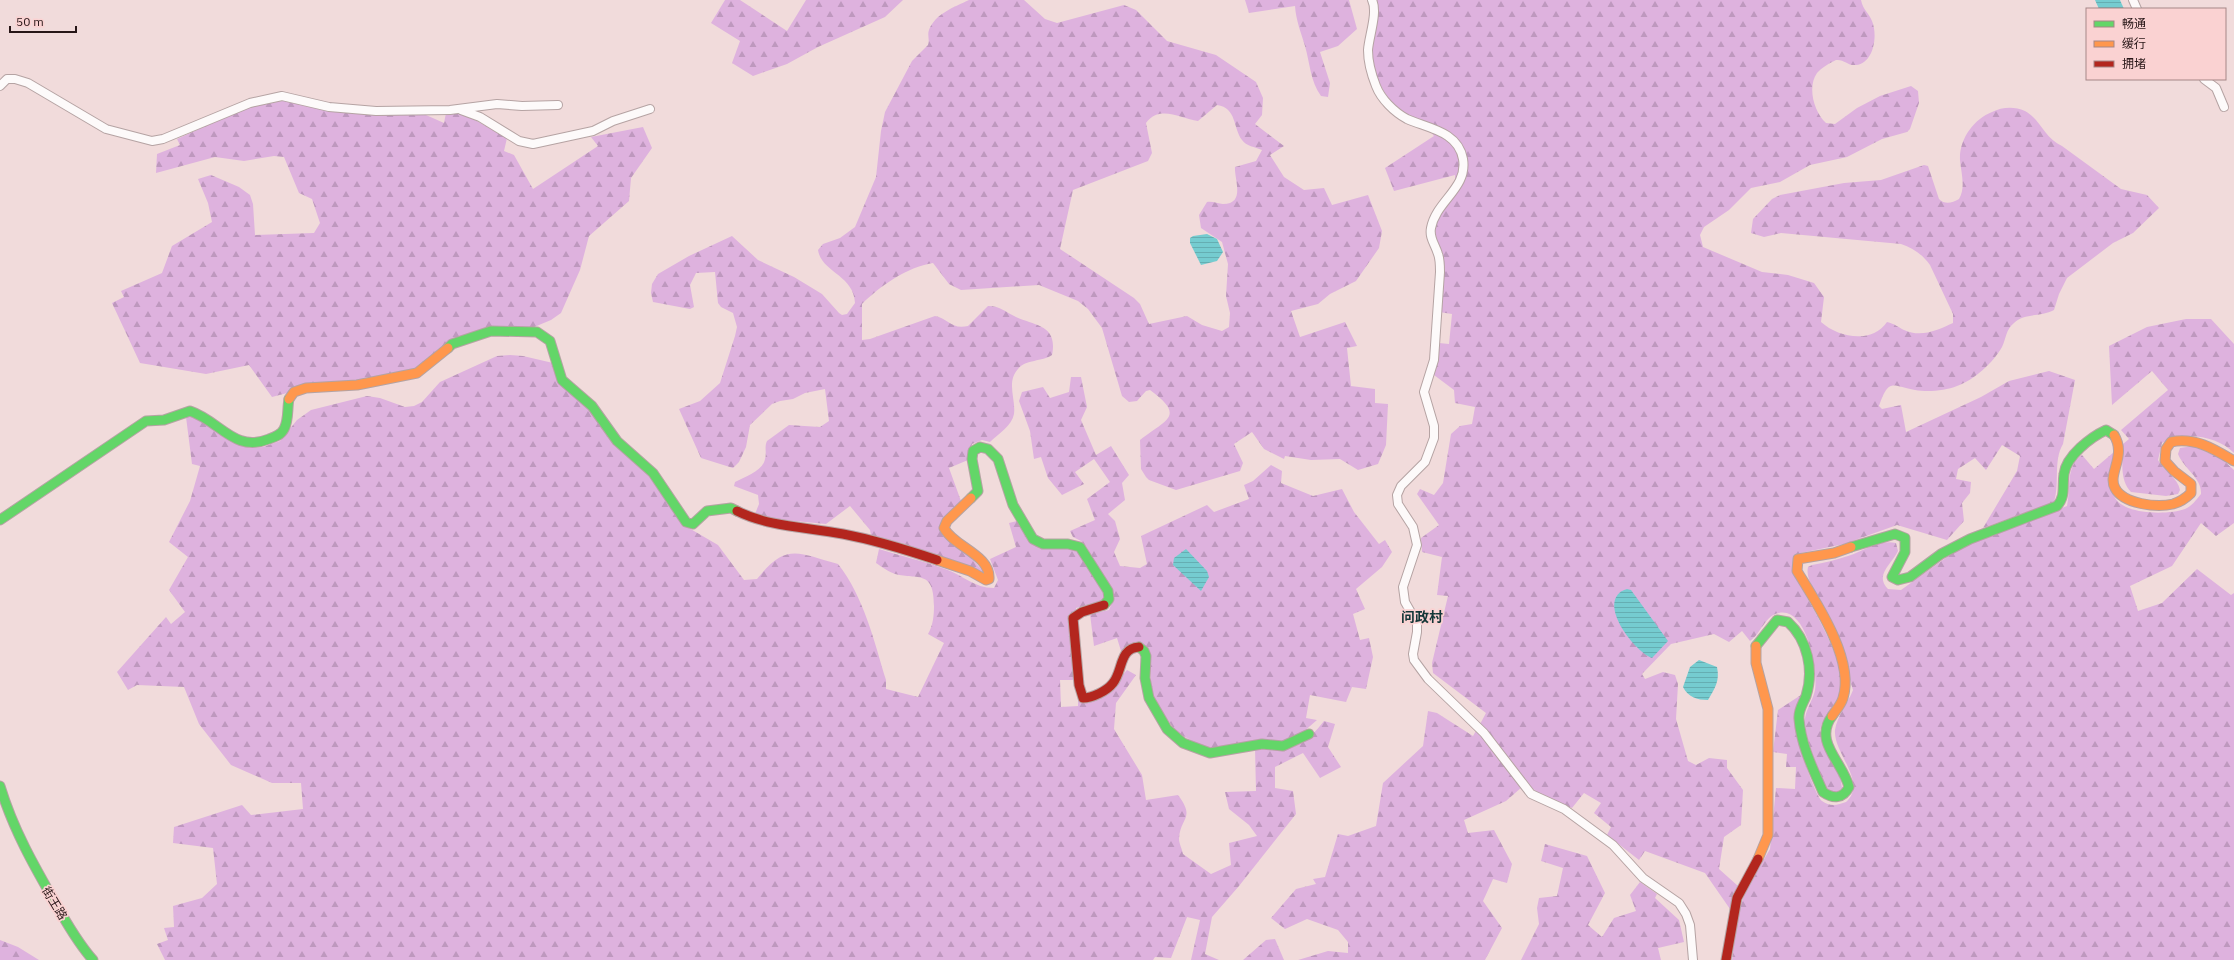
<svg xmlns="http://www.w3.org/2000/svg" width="2234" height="960" viewBox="0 0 2234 960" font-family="'IBM Plex Sans','Noto Sans SC',sans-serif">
<defs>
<pattern id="forest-firs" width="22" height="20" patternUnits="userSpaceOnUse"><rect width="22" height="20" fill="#deb2de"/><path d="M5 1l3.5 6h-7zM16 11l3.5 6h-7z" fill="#be98be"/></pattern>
<pattern id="water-rules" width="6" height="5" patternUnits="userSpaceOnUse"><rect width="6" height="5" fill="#75ccd0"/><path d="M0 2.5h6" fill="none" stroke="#65aeb2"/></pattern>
</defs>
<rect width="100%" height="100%" fill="#f1dbdb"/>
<g fill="url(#forest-firs)" fill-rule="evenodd">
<polygon points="725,0 740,0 787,31 806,0 903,0 885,17 818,47 787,64 753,76 732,63 740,41 711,23"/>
<path d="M969 0H1024L1045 19 1057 23 1124 5 1136 10 1167 41 1216 55 1256 82 1263 98 1262 115 1255 124 1284 146 1270 155 1284 177 1304 190 1324 188 1332 205 1368 195 1382 231 1379 248 1356 281 1330 294 1318 304 1291 311 1300 337 1345 322 1357 346 1347 348 1351 386 1375 389V403L1388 404 1386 445 1378 464 1358 470 1340 459 1311 460 1285 456 1284 459 1264 449 1252 432 1234 444 1243 463 1240 471 1176 490 1149 480 1146 477 1141 469 1140 440C1165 420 1187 417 1150 390L1146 391 1137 401 1129 402 1122 396 1102 328 1088 309 1078 301 1039 285 961 290 949 284 933 263C907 267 880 286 862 304V340L870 339 935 316C948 318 951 330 968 326L988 306C1001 306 1005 312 1016 317 1036 326 1058 325 1052 355 1042 362 1026 359 1018 369 1006 382 1016 399 1014 414 1012 426 998 434 990 442L982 440 972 444 968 460 949 468 961 501 944 519 968 555 983 571 984 575 902 543 871 535 870 530 850 506 826 524 764 518 755 514 759 504 758 495 734 486 735 482C745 477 763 471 765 459 767 453 764 447 767 441L789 425 820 427 829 421 825 389 805 393 793 399 780 401 772 404 750 425 746 447 739 462 733 468 701 458 679 409 700 401 720 383 735 336 737 327 733 313 721 307 718 303 715 272 696 273 690 285 694 307 690 309 653 302 651 293 652 284 658 274 689 256 732 236 758 260 794 277 822 294 839 313 842 315 847 314 855 303C854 275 821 272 818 250L823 244 840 238 855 227 876 177 881 131 885 112 912 61 928 45C930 40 927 35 929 30 935 14 954 7 969 0ZM1217 105C1237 108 1233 128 1242 140 1246 146 1255 147 1262 150L1256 161 1235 167C1234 179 1246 204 1223 204 1218 204 1213 201 1207 202L1199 215 1201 228 1222 242 1228 264 1226 296 1230 313 1229 327 1222 331 1202 325 1187 316 1149 324 1140 304 1134 298 1060 249 1073 190 1148 161 1152 153 1146 123C1160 104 1181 119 1198 121Z"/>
<path d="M1245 0H1349L1357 29 1338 46 1320 52 1330 83 1328 97 1321 96C1310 81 1310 63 1305 46 1301 32 1296 21 1295 6L1249 13Z"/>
<path d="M1375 0H1861C1863 10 1869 13 1872 21 1878 35 1874 63 1856 65 1848 66 1844 59 1836 60 1830 63 1821 68 1817 73 1807 87 1814 112 1826 123L1835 124 1857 108 1880 96 1911 86 1918 91 1919 103 1910 129 1907 132 1882 139 1847 157 1810 165 1780 182 1751 188 1729 210 1704 227 1700 235 1703 247 1762 272 1788 275 1814 283 1824 297 1821 322C1839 338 1872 344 1887 322 1895 324 1898 327 1904 330 1921 338 1938 330 1953 323V314L1930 265C1922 254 1913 248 1901 244L1781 233 1764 237 1751 233 1753 219 1772 199 1780 195 1844 183 1881 180 1924 165 1928 166 1939 199C1945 205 1952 203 1959 199 1966 188 1961 172 1960 160 1959 139 1974 119 1992 112 2002 107 2014 106 2025 111 2041 120 2045 139 2062 146L2121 189 2147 195 2159 208 2133 233 2113 243 2067 278 2059 294 2054 310C2041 317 2024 313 2014 323 2006 329 2006 339 2002 347 1993 363 1974 380 1957 386 1945 391 1927 392 1915 390 1892 386 1889 377 1879 406L1882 409 1901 405 1906 432 1981 397 2009 381 2049 371 2075 380 2063 444C2053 461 2060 483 2054 502L1983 528 2017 471 2020 456 2002 445 1986 470 1975 458 1958 469 1956 479 1971 482 1970 493 1962 503 1964 521 1947 540 1897 525 1844 544 1801 553 1796 578C1808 600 1849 666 1841 690 1837 705 1823 715 1820 730L1840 775 1842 788 1836 793 1828 791C1819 770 1808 747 1805 725 1803 713 1813 701 1815 690 1818 671 1807 607 1779 613 1765 615 1761 634 1750 641L1742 631 1729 642 1714 634 1671 644 1642 674 1645 679 1663 672 1675 675 1678 684 1676 719 1688 761 1696 765 1709 758 1727 760V768L1743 790 1741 825 1724 837 1719 869 1738 886 1730 909 1705 873 1645 851 1639 860 1607 835 1611 827 1594 813 1601 803 1584 793 1572 808 1543 797 1526 783 1479 726 1486 713 1433 673 1432 663 1448 596 1437 595 1442 557 1422 552 1421 538 1439 525 1417 494 1420 489 1434 495 1443 483 1451 434 1460 426 1472 424 1475 407 1455 403 1454 390 1434 375 1439 343 1449 344 1452 314 1439 312 1437 262 1428 241V224L1455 184V175L1394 191 1385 168 1434 136C1425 123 1419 128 1408 122 1402 118 1396 109 1392 103 1376 83 1369 59 1373 33 1376 20 1379 14 1375 0Z"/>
<polygon points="288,100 426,115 444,123 446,113 461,112 507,138 504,151 514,155 533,189 598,146 591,137 643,127 652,148 631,178 629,201 589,236 580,270 561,313 551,320 527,330 450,341 437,350 418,368 351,383 325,383 272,397 249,365 206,374 140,363 112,303 124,297 121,291 162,273 172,246 212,222 208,203 198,179 211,175 239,187 250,195 253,204 255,235 314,233 320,223 312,199 299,193 284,157 274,156 244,161 215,157 156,173 157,154 180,145 177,139 248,107"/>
<path d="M2186 319H2211L2234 344V453C2217 435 2183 431 2162 443L2158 460C2164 471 2178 478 2180 490L2178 494 2166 496 2131 492C2119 479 2123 461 2123 444L2129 439 2121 430 2168 390 2152 371 2112 405 2109 346 2147 327Z"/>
<path d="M510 355 523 356 553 363 588 407 641 464 682 524 718 545 744 580 757 579C786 542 798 553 838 564 864 597 874 641 886 680V689L918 697 944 643 928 634C933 626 934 615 934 606 934 569 918 580 895 574 889 572 882 567 876 563L879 549C901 556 924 561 945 569 963 575 974 588 994 588L998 580 990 559 1016 547 1009 523 1017 521 1040 549C1051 545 1070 547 1079 553L1105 596 1103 601 1076 608 1074 680H1060L1061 707 1078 706V699L1111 688 1127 670 1136 675 1116 703 1114 729 1142 775 1146 800 1178 795C1196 819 1180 817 1179 839 1179 843 1182 849 1183 854L1211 874 1231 865 1229 843 1257 836 1249 825 1229 809 1225 792 1256 791 1255 748C1290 751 1301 750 1324 721L1335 724 1328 747 1341 767 1320 778 1303 753 1275 767V788L1293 791 1296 814 1239 886 1212 917 1205 954 1219 960H1191L1200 920 1187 917 1171 958 1155 957 1153 960H165L157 944 168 940 164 928 174 927 173 906 202 898 217 884 213 848 173 843 174 827 242 805 251 815 303 809 301 783H272L231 765 199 724 184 687 137 685 128 690 117 672 166 617 171 624 185 612 169 590 188 557 169 542 190 501 200 466 192 464 186 417H195L250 448 263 447 280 441 297 420 311 410 367 396 380 398 405 407 414 406 422 402 440 382 497 356Z"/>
<polygon points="1071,377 1081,377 1087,407 1081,420 1096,455 1111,446 1129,475 1122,483 1125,500 1108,514 1115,521 1120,539 1114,552 1120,566 1140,568 1147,564 1141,536 1207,505 1214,512 1249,499 1244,485 1253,481 1271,465 1282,471 1281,483 1313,496 1342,489 1354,512 1379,544 1385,540 1392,552 1382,567 1356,589 1365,609 1353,614 1360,640 1369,638 1373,657 1366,689 1352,687 1346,702 1310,695 1306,718 1317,720 1294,740 1209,750 1176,732 1157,704 1151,691 1150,652 1121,651 1117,638 1094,646 1090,614 1109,610 1113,600 1111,591 1086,546 1081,541 1073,537 1070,531 1095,520 1087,499 1110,482 1094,459 1075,472 1084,484 1062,495 1048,478 1041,457 1034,459 1030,431 1019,401 1022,392 1043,387 1050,398 1069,392"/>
<path d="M2193 446 2222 459 2234 470V523L2216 536 2201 523 2172 566 2130 586 2138 611 2162 603 2197 569 2231 595 2234 593V960H1732L1737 918 1745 892 1770 849 1776 788 1795 789 1796 767H1786L1787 754 1773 752 1778 710 1804 693C1802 707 1797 724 1798 737 1799 747 1815 795 1822 801 1830 807 1838 805 1846 802 1868 782 1833 753 1835 730 1837 716 1848 703 1853 690 1844 661 1836 630 1822 603 1817 591 1805 581 1808 567L1812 565C1824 563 1836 560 1848 556 1864 551 1879 539 1896 543L1898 551C1892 564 1874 575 1888 589L1901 590 1954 552 1971 543 2067 506C2071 488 2065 467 2082 455L2094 469 2114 452C2113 466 2108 486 2115 498 2125 515 2168 515 2185 509 2192 506 2196 500 2201 494 2202 478 2184 469 2178 454L2180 448Z"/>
<polygon points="1428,711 1437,713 1473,736 1477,729 1522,787 1506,801 1464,820 1468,833 1494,830 1512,864 1507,883 1493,879 1483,901 1502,928 1485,960 1298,960 1328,951 1348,953 1348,942 1338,930 1307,919 1285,929 1271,918 1296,889 1316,884 1313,879 1325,877 1338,834 1348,836 1376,826 1383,783 1423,746"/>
<polygon points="1545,844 1587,856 1605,893 1588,925 1602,937 1614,918 1636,911 1630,895 1640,882 1657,894 1655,898 1679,920 1684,942 1658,948 1661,960 1521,960 1539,924 1537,908 1539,898 1557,896 1563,868 1541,861"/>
<polygon points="1275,939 1284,960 1243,960 1266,940"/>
<polygon points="0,940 18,947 39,960 0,960"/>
</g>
<g fill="url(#water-rules)">
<polygon points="2095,0 2120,0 2124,9 2099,9"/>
<polygon points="1207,234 1217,239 1223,252 1217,261 1201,265 1190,243 1190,238 1193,236"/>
<polygon points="1186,549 1207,571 1209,577 1201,591 1173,565 1174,558"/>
<path d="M1627 589 1631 590 1668 641 1652 658C1633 651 1594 599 1627 589Z"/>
<path d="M1699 660 1717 667C1720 681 1715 688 1708 700 1697 700 1688 697 1683 687L1690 667Z"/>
</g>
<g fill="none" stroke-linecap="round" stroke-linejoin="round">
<g stroke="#b5a3a3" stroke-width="10">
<g id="street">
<path d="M1372 0C1378 12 1369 36 1368 50 1368 61 1372 76 1376 86 1381 99 1394 112 1407 119 1427 128 1458 131 1463 159 1468 188 1436 201 1431 228 1429 238 1435 244 1438 254 1440 259 1440 265 1440 272L1434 360 1424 392 1434 426V438L1425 462 1401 486 1397 495 1398 504 1413 527 1417 545 1403 587 1405 602 1417 623V632L1413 654 1414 660 1428 679 1484 733 1531 794 1564 809 1613 845 1643 878 1679 903 1686 914 1690 925 1693 960"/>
<polyline points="2133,0 2137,9"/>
<polyline points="2204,79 2216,88 2224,107"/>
<polyline points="0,86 7,79 15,79 28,83 106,129 152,141 163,139 250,103 282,96 329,107 376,111 450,110 497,104 522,106 558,105"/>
<polyline points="461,110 480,117 519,141 533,144 593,131 613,121 650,109"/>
</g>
</g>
<g stroke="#b5a3a3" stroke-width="11">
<g id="fast">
<polyline points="448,348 452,344 491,331 537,332 550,341 562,380 592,406 617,441 653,473 686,522 693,524 707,511 731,508 737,511"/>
<polyline points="971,498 978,491 972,459 973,451 980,447 988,449 998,459 1013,505 1033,539 1043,544 1068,544 1080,547 1108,591 1109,599 1104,605"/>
<path d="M0 520 146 421 164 420 190 411C220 421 234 453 269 439 275 437 281 435 284 429 289 420 287 409 289 399"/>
<path d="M1851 547 1895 534 1905 538V552L1892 577 1898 580 1910 577 1941 554 1970 539 2057 506C2066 496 2062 486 2064 474 2066 456 2091 437 2106 430L2114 435"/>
<path d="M1756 646 1777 620 1788 622C1808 640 1814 671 1806 696 1803 704 1798 710 1799 719 1801 745 1813 769 1823 792 1833 799 1843 799 1849 787 1843 762 1813 742 1832 716"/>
<polyline points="1139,647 1144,651 1146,656 1145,678 1149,698 1167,729 1183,743 1210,753 1262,744 1283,746 1309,734"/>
<path d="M0 786C13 829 34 866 56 904 67 924 78 943 93 960"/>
</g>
</g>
<g stroke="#b5a3a3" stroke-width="11">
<g id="slow">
<polyline points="289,399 294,392 306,388 357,385 417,373 448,348"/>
<path d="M2114 435C2127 456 2107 474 2115 488 2123 504 2157 508 2173 504 2180 502 2186 498 2191 493V484L2174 471 2165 461 2166 449 2171 442C2195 437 2214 449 2234 461"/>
<path d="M937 560 970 571 986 580 989 579C991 555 954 547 944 528L947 521 971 498"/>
<polyline points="1756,646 1756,663 1768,709 1768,835 1758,859"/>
<path d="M1832 716C1836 710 1841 705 1843 698 1855 660 1816 602 1797 571L1798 559 1834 553 1851 547"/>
</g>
</g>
<g stroke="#b5a3a3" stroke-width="11">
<g id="jam">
<path d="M737 511C769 527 807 527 843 534 875 540 907 550 937 560"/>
<path d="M1104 605 1082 612 1073 618 1079 685 1083 698C1092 698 1107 691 1113 683 1123 671 1119 648 1139 647"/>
<polyline points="1726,960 1737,898 1758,859"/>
</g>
</g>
<use href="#street" stroke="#fdfafa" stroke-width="8"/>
<use href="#fast" stroke="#63d668" stroke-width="9"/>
<use href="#slow" stroke="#ff974d" stroke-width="9"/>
<use href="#jam" stroke="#b3261e" stroke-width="9"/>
</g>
<g text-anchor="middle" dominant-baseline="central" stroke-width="3.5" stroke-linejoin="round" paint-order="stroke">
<g font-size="12" fill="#271617" stroke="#fad2d2">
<text transform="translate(55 903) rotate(59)">街王路</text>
</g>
<g font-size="14" font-weight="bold" fill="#133637" stroke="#fad2d2">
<text x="1422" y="617">问政村</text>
</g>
</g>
<rect x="2086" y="8" width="140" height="72" fill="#fad2d2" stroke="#a68787"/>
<rect x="2094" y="21" width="20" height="6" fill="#63d668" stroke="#a68787"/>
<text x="2122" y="28" font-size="12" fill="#271617">畅通</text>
<rect x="2094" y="41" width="20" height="6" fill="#ff974d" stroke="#a68787"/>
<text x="2122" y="48" font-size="12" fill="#271617">缓行</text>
<rect x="2094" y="61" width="20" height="6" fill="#b3261e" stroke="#a68787"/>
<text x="2122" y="68" font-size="12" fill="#271617">拥堵</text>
<path d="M10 26v6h66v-6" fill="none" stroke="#271617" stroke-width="2"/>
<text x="16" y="26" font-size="12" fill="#271617" stroke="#fad2d2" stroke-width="3" paint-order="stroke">50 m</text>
</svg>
